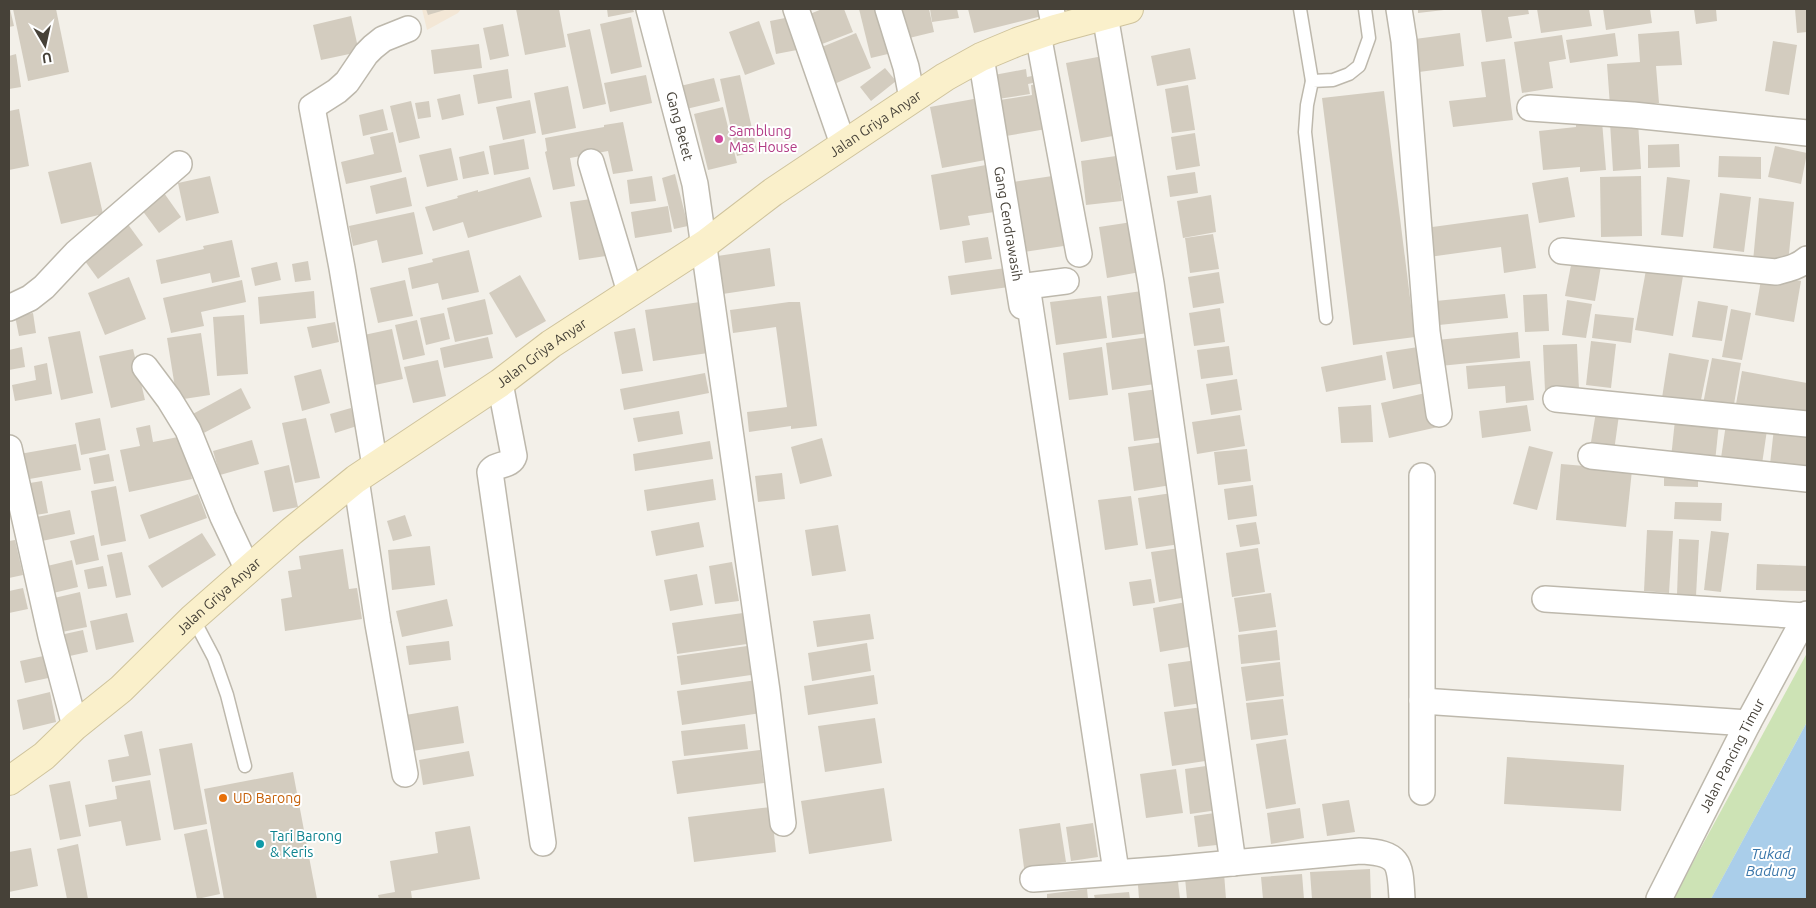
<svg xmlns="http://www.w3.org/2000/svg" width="1816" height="908" viewBox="0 0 1816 908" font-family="Ubuntu,sans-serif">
<rect width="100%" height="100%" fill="#f3f0e9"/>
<polygon fill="#f3e7d6" points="422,9 461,9 458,13 427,30"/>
<polygon fill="#cde3b5" points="1807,653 1807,722 1711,899 1673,899"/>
<polygon fill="#aaceea" points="1807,722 1807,899 1711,899 1712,897"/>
<g fill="#d3ccbf">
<polygon points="9,9 10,9 14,26 9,27"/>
<polygon points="13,9 56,9 69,72 28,81"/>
<polygon points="426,9 448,9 428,15"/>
<polygon points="516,9 559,9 566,47 525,55"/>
<polygon points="607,9 633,9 634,12 608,17"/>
<polygon points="822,9 844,9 853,32 817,46 805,16"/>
<polygon points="859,9 882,9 892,53 871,58"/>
<polygon points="899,9 929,9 934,32 905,39"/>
<polygon points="930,9 957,9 959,18 932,22"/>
<polygon points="968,9 1041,9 1042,16 974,33"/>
<polygon points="1418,9 1444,9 1444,10 1418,13"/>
<polygon points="1481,9 1528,9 1529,14 1508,17 1512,38 1486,42"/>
<polygon points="1537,9 1589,9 1592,26 1541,33"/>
<polygon points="1603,9 1650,9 1652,23 1606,30"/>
<polygon points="1694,9 1716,9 1717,21 1696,24"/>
<polygon points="1795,9 1807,9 1807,32 1797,33"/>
<polygon points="351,16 359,52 321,60 313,25"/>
<polygon points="631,17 642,67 611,74 600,24"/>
<polygon points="790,17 797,50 776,54 770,21"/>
<polygon points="759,21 775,64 745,75 729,32"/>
<polygon points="503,24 509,56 490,60 483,28"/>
<polygon points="590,29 606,104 583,109 567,34"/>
<polygon points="1679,31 1682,65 1656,66 1659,103 1610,106 1607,64 1640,62 1638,34"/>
<polygon points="856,33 871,68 832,85 817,49"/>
<polygon points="1460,33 1464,66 1419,72 1415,39"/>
<polygon points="1615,33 1618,56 1570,63 1566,40"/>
<polygon points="1562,35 1566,59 1549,62 1553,88 1522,93 1514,42"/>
<polygon points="1773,41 1797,45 1789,95 1765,91"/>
<polygon points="479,44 482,68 434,74 431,50"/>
<polygon points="1190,48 1196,79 1157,86 1151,56"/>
<polygon points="16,54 21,87 9,89 9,56"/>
<polygon points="1103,56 1118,135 1081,142 1066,63"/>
<polygon points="1505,59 1513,120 1453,127 1449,101 1486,97 1481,62"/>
<polygon points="885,68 896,81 871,101 860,87"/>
<polygon points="508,69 512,98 478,104 473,75"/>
<polygon points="1026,69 1027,77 1042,74 1043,81 1028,84 1030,94 998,99 994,75"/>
<polygon points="646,75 652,103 610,112 604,83"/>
<polygon points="740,75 757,151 737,156 720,79"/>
<polygon points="714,78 720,101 682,110 676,87"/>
<polygon points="1044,83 1052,128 1006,136 1000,100 1032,95 1031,85"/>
<polygon points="1188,85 1195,130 1172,133 1165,89"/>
<polygon points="568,86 576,128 542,135 534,93"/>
<polygon points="1384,91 1415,337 1353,345 1322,98"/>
<polygon points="460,94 464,115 442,120 437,99"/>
<polygon points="979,98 991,159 942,168 930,107"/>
<polygon points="530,100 536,133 503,140 496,107"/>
<polygon points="411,101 420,138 399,143 390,106"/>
<polygon points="429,101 431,117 418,119 415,103"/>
<polygon points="723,107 737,163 708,170 694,114"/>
<polygon points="19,109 29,166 9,170 9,111"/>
<polygon points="383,109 388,130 363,136 359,115"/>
<polygon points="1602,121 1606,170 1580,172 1580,167 1543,170 1539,131 1576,127 1576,124"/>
<polygon points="623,122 633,171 613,174 608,151 570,158 575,186 553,190 545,152 547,151 545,138 604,127 604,125"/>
<polygon points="1638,122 1641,169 1613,171 1610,123"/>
<polygon points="393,132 402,172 346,184 341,162 374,154 370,137"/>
<polygon points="1195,133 1200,166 1176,170 1171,137"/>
<polygon points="524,139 529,169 494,175 489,146"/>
<polygon points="1679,144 1680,167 1648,168 1648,145"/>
<polygon points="1775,146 1807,153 1801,184 1768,177"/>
<polygon points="451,148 458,180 427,187 419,155"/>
<polygon points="484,151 489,174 463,179 459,157"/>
<polygon points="1116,156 1122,201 1086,205 1081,161"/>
<polygon points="1719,156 1761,157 1761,179 1718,177"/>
<polygon points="91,162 103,214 61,224 48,172"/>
<polygon points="986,165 994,212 968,216 970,225 940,230 931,175"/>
<polygon points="1195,172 1198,193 1170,197 1167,176"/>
<polygon points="675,174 688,226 674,229 662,178"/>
<polygon points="1059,175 1070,245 1024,252 1013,182"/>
<polygon points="210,176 219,213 186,221 178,183"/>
<polygon points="652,176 656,201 630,204 627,180"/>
<polygon points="1641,176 1642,236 1601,237 1600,177"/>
<polygon points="406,177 412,206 376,214 370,186"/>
<polygon points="530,177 542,217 468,238 463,222 433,231 425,207 458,198 457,196 478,190 478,192"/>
<polygon points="1568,177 1575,217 1539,223 1532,183"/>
<polygon points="1667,177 1690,180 1683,237 1661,235"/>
<polygon points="164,193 181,217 159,233 142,210"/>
<polygon points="1720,193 1751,197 1744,252 1713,248"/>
<polygon points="1211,195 1216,232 1183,238 1177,201"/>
<polygon points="598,198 606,256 579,260 570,202"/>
<polygon points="1759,198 1794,202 1788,264 1753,261"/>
<polygon points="668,206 672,232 635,238 631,212"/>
<polygon points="414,212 423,254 382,263 377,240 353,246 349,226"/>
<polygon points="1528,214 1536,268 1504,273 1501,247 1429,257 1425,228"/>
<polygon points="1132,222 1140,272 1107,278 1099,227"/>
<polygon points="127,223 143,245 98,279 82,257"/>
<polygon points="1213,234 1219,269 1190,273 1185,238"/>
<polygon points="988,237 992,259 965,263 962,241"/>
<polygon points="232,240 240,277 212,283 210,273 161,284 156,260 204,249 203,246"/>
<polygon points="770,248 775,286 716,295 711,257"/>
<polygon points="469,250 479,292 442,300 438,283 412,289 408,268 433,262 432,259"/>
<polygon points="1573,255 1602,260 1595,301 1565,296"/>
<polygon points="308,261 311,280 295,282 292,264"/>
<polygon points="277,262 281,280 255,286 251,268"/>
<polygon points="1013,267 1016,286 951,295 948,276"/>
<polygon points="1646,270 1683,276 1673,336 1635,330"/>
<polygon points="1219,272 1224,303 1193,308 1188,277"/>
<polygon points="1762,274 1801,281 1794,322 1755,315"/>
<polygon points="520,275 546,321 516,338 489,293"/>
<polygon points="129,277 146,319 105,335 88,293"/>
<polygon points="242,280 246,302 201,312 204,326 171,333 163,298"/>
<polygon points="405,280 413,316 378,323 370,288"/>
<polygon points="314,291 316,318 260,324 258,297"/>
<polygon points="1142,291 1148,333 1112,338 1107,296"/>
<polygon points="1505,294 1508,318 1429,326 1426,302"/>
<polygon points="1547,294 1549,331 1525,332 1523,295"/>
<polygon points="1101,296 1107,338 1056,345 1050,302"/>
<polygon points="485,299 493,334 455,342 447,308"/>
<polygon points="1567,300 1592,304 1586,338 1562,335"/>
<polygon points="1698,301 1728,306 1722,341 1692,337"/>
<polygon points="700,302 708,353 653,361 645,310"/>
<polygon points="789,302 800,302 817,426 791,429 791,426 749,432 747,412 787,407 776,327 733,333 730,310"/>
<polygon points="1220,308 1225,342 1194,346 1189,313"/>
<polygon points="1731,309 1751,313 1742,360 1722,357"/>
<polygon points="33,313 36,333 19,336 15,316"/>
<polygon points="444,313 450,339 426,345 420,318"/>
<polygon points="1595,314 1634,318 1631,343 1592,338"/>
<polygon points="244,315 248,374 217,376 213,317"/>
<polygon points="417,320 425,355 403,360 395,325"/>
<polygon points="335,322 339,342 312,348 307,327"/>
<polygon points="635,328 643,371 622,374 614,332"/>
<polygon points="392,329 403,379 375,385 364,335"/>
<polygon points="80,331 93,393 61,400 48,337"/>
<polygon points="1518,332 1520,358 1440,366 1437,340"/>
<polygon points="201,333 210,395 177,400 167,338"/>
<polygon points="488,337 493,358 444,368 440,348"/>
<polygon points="1149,337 1155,384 1112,390 1106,343"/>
<polygon points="1591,341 1616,344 1611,388 1586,385"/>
<polygon points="1577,344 1579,390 1545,391 1543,345"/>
<polygon points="1229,346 1233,375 1201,379 1197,350"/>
<polygon points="22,347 25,367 9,370 9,350"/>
<polygon points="1102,347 1108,395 1069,400 1063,353"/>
<polygon points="1418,347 1424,383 1393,389 1386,352"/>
<polygon points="133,349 145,400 111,408 99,356"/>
<polygon points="1669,353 1709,360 1700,405 1662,398"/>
<polygon points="1382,355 1386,380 1326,392 1321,367"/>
<polygon points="1712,358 1741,363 1733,410 1703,404"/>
<polygon points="438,360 446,396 413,403 404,367"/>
<polygon points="1530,361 1534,400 1506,403 1505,386 1468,389 1466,366"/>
<polygon points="47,363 52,394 15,401 12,385 36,380 34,366"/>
<polygon points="321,369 330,403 302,411 294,376"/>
<polygon points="1742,371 1807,383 1807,418 1736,404"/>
<polygon points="705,373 709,393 624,410 620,389"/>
<polygon points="1237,379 1242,410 1211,415 1206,384"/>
<polygon points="241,388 251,408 200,435 189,416"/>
<polygon points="1158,389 1164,437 1134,441 1128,393"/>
<polygon points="1430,392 1438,427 1389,438 1381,403"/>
<polygon points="1371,405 1373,442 1341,443 1338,407"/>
<polygon points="1527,405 1531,431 1482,438 1479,411"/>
<polygon points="351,408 357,426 335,433 330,414"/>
<polygon points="679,411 683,434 638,442 633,418"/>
<polygon points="1596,412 1619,415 1614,451 1590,448"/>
<polygon points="1240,415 1245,446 1197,454 1192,422"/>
<polygon points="100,418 106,450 81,455 75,423"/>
<polygon points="306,418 320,478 295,483 282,423"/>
<polygon points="1675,420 1719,423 1715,462 1671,458"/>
<polygon points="1726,424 1767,430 1762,464 1721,458"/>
<polygon points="150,425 153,442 183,436 192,479 129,492 120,450 140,446 136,428"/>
<polygon points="1774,428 1807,431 1807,468 1770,464"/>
<polygon points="822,438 832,476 800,484 791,447"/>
<polygon points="252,440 259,464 220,475 213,451"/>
<polygon points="710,441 713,459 635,471 633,454"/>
<polygon points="1164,442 1171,485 1134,491 1128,447"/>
<polygon points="76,444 81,470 18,481 14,455"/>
<polygon points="1529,446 1553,452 1537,510 1513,504"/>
<polygon points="1247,449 1251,481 1218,485 1214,452"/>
<polygon points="109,454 114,481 94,484 89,458"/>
<polygon points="1561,464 1632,470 1626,527 1556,520"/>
<polygon points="289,465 298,507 273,512 264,471"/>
<polygon points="1664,470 1698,470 1698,487 1664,486"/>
<polygon points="782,473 785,499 758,502 755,476"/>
<polygon points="713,479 716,500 647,511 644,490"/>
<polygon points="42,481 48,513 30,516 24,484"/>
<polygon points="1253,485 1257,516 1228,520 1224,489"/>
<polygon points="116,486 126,541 101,546 91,491"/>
<polygon points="1172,493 1180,544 1146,549 1138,498"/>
<polygon points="198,494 207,518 149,539 140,515"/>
<polygon points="1131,496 1138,545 1105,550 1098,500"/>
<polygon points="1675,502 1722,503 1721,521 1674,519"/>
<polygon points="70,510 75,534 42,541 37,517"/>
<polygon points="405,515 412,536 393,541 387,521"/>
<polygon points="699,522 704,547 656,556 651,531"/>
<polygon points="1256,522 1260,544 1240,547 1236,525"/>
<polygon points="838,525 846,571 812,576 805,530"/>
<polygon points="1647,530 1673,531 1669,593 1644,591"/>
<polygon points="1711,531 1729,533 1721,592 1704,590"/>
<polygon points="202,533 216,555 162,588 148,566"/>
<polygon points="94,535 99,560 76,565 70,541"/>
<polygon points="1679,539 1699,540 1696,596 1677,595"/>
<polygon points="15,540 23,575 9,578 9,541"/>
<polygon points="430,546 435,585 392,590 388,550"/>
<polygon points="1180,548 1187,597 1159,602 1151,552"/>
<polygon points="1258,548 1265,592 1232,597 1226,553"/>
<polygon points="343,549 349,589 357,588 362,619 285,631 281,599 292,597 288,571 301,569 299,556"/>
<polygon points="122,552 131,595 116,598 107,555"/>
<polygon points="72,560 78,587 45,595 39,568"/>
<polygon points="732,562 739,601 715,604 709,566"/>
<polygon points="1757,564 1807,566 1807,591 1756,590"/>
<polygon points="103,566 107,586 88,589 84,570"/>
<polygon points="697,574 703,605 670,611 664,580"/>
<polygon points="1151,579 1155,603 1133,606 1129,582"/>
<polygon points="23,588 28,609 9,613 9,591"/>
<polygon points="80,592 87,627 57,633 50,599"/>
<polygon points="1271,593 1276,627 1239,632 1234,598"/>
<polygon points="447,599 453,626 402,637 396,611"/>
<polygon points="1186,602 1194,646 1160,652 1153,608"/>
<polygon points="750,612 754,643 677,654 672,623"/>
<polygon points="127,613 134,642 96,650 90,621"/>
<polygon points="870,614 874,639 817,647 813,621"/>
<polygon points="83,630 88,652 65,657 60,635"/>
<polygon points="1277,630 1280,660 1241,664 1238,635"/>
<polygon points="449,641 451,660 409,665 406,646"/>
<polygon points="867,643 871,671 812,681 808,653"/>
<polygon points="754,645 758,674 681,685 677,656"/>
<polygon points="48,655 53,677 25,683 20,661"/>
<polygon points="1197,660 1202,703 1174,707 1168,664"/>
<polygon points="1280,662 1284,696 1246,701 1241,667"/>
<polygon points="874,675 878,704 808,715 804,686"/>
<polygon points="757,680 761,713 682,725 677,691"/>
<polygon points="50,692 56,722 23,730 17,700"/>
<polygon points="1283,699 1288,735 1251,740 1246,703"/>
<polygon points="458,706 464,743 406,752 400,716"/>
<polygon points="1203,707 1212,760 1172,766 1164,712"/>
<polygon points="875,718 882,763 825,772 818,726"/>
<polygon points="745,724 748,749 684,756 681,731"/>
<polygon points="142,731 151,775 112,782 108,760 129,756 124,735"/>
<polygon points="1286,739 1296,804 1266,809 1256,744"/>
<polygon points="192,743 207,824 174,830 159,749"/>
<polygon points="760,750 764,783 677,794 672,761"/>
<polygon points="469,751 474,776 423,785 419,760"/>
<polygon points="1507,757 1624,765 1621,811 1504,804"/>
<polygon points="1213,765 1218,810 1190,814 1185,769"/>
<polygon points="1176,769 1183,813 1146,818 1140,774"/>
<polygon points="293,772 317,899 224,899 204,789"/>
<polygon points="150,780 161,840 126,846 121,821 89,827 85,805 117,799 115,786"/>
<polygon points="70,781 81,836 60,840 49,785"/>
<polygon points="884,788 892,841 809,854 801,801"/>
<polygon points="1349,800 1355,832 1327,836 1322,804"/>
<polygon points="771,807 776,852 694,862 688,817"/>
<polygon points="1300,808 1304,838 1271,844 1267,813"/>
<polygon points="1221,812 1226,844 1198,847 1194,816"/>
<polygon points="1060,823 1066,862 1024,868 1019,829"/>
<polygon points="1093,823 1098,857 1071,861 1066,827"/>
<polygon points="470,826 480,879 411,891 412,899 379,899 378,895 395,892 390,861 438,853 435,832"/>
<polygon points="207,829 220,894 197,899 184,834"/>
<polygon points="78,844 88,899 67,899 57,849"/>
<polygon points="31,848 38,886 9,892 9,852"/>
<polygon points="1370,869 1371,899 1312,899 1310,872"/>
<polygon points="1224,873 1226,899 1187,899 1185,878"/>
<polygon points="1302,874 1304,899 1263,899 1261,877"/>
<polygon points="1178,882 1180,899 1139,899 1138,885"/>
<polygon points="1087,889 1088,899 1047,899 1047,894"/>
<polygon points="1129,892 1130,899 1095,899 1094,895"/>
</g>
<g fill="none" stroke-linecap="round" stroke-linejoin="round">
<g stroke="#bdb8ac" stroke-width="15">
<g id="lane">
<polyline points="1300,9 1312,81"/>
<polyline points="1326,318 1305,132 1307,105 1312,81 1333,80 1349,74 1359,66 1369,38 1365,9"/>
<polyline points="193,618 214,658 227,695 245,766"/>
</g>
</g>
<g stroke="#bdb8ac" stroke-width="28">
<g id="street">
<path id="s1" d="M649 9 695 184 767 691 783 823"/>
<polyline points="796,9 843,144"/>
<polyline points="888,9 906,67 912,98"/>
<polyline points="1051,9 1055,29"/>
<polyline points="1399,9 1404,41 1427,332 1439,414"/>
<polyline points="1105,15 1151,283 1233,863"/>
<polyline points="1038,34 1079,254"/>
<path id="s2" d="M981 57 1022 306"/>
<polyline points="1530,108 1633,115 1807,133"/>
<polyline points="591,162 630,292"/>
<path d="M1562 251 1776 272C1788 269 1798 267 1807 259"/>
<polyline points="1066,281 1027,286 1116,871"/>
<polyline points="9,308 30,298 44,287 76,253 179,164"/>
<polyline points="145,367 169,399 188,430 223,517 248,570"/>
<path d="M500 383 514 456C511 467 495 463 490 472L543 843"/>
<polyline points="1556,399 1807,424"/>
<polyline points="9,448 51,636 75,726"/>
<polyline points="1591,456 1807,479"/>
<polyline points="375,466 342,268 312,107 337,91 347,82 366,54 373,47 383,39 408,29"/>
<polyline points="356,479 378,624 405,774"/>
<polyline points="1545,599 1806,616"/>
<polyline points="1422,701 1748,723"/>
<polyline points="1422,792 1422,476"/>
<path d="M1033 879 1169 869 1360 851C1401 853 1400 863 1402 899"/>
<path id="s3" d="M1659 899 1748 723 1807 614"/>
</g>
</g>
<g stroke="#cfc39c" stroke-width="30">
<g id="secondary">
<path id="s4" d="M9 781 44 756 75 726 121 689 193 618 292 531 356 479 500 383 551 344 705 244 773 192 945 77 981 57 1017 42 1055 29 1129 9"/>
</g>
</g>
<use href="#lane" stroke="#fff" stroke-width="12"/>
<use href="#street" stroke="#fff" stroke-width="25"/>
<use href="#secondary" stroke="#faf0cb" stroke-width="28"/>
</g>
<circle fill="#d1479c" stroke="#fff" stroke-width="2" cx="719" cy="139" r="5"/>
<circle fill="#e8710a" stroke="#fff" stroke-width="2" cx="223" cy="798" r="5"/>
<circle fill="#0f9aa8" stroke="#fff" stroke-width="2" cx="260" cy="844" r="5"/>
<g text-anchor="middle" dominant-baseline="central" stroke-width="4" stroke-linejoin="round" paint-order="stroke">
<g font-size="14" fill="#464138" stroke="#fff">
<text stroke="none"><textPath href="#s4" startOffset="1090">Jalan Griya Anyar</textPath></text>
<text stroke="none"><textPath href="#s1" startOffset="121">Gang Betet</textPath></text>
<text stroke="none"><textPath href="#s2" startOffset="169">Gang Cendrawasih</textPath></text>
<text stroke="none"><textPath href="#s4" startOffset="685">Jalan Griya Anyar</textPath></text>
<text stroke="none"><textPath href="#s4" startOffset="280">Jalan Griya Anyar</textPath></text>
<text stroke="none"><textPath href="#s3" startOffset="161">Jalan Pancing Timur</textPath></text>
</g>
<g font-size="14" fill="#b23c85" stroke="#fff" text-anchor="start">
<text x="729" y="131">Samblung<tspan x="729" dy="16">Mas House</tspan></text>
</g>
<g font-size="14" fill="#c56008" stroke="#fff" text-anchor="start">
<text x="233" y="798">UD Barong</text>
</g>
<g font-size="14" fill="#0d838f" stroke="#fff" text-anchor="start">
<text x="270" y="836">Tari Barong<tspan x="270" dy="16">&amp; Keris</tspan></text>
</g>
<g font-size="15" font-style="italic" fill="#3a76a9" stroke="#fff">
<text x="1771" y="853">Tukad<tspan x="1771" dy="17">Badung</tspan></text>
</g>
</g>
<rect width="1816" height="908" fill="none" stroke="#464138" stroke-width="20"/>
<g transform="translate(45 45) rotate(171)" stroke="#ffffff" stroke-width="4" paint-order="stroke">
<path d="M0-4L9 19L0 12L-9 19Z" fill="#464138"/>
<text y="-8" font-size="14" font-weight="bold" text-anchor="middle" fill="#464138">U</text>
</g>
</svg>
